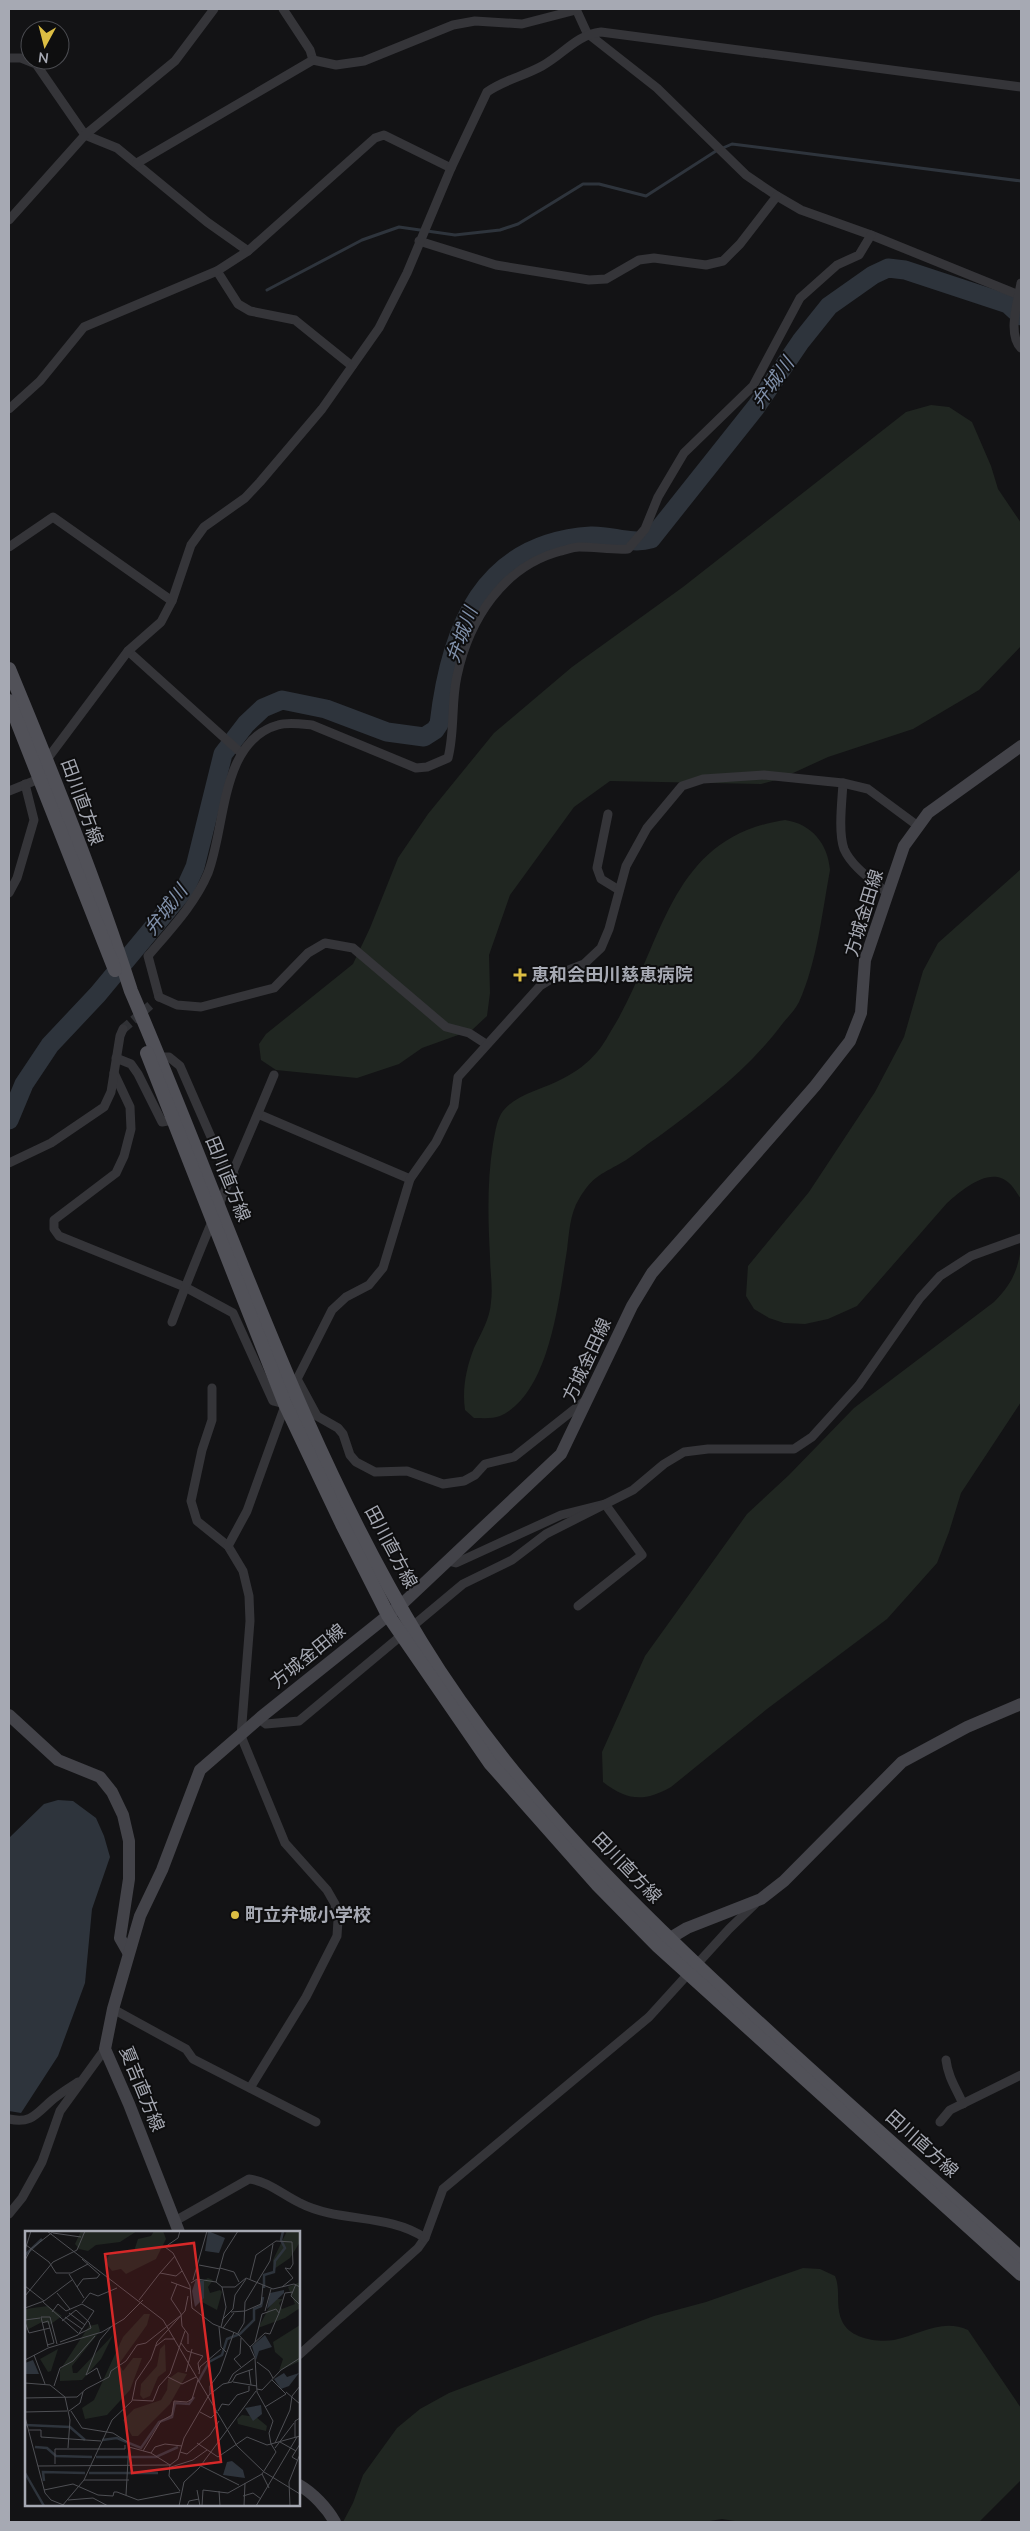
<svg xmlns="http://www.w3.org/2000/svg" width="1030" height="2531" viewBox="0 0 1030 2531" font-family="'Nunito Sans','Noto Sans JP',sans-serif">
<rect width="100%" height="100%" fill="#131315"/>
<g fill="#202621">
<polygon points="931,405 949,407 972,422 991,466 998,489 1021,523 1021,646 979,690 913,729 828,757 780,779 761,784 610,781 574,807 510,895 489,955 490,993 487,1016 472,1030 422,1048 399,1064 357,1078 276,1070 261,1060 259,1044 266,1034 353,964 370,928 398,858 428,814 494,733 572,667 683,587 906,412"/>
<path d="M785 820C812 824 828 844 830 870 822 913 817 962 799 1002 795 1010 788 1017 783 1023 750 1068 703 1104 658 1137 645 1145 634 1156 621 1163 600 1175 592 1177 579 1199 570 1213 569 1234 567 1250 559 1298 550 1394 500 1416 493 1419 482 1418 474 1418L465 1410C462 1389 466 1369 474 1348 481 1333 490 1319 491 1302 493 1287 490 1271 490 1257 488 1219 487 1181 493 1144 495 1134 496 1123 501 1114 512 1095 544 1089 562 1079 576 1072 588 1063 598 1051 604 1044 609 1034 614 1026 664 943 669 837 785 820Z"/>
<path d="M1021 869V1199C1017 1194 1014 1187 1009 1183 990 1165 962 1190 947 1203L857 1306 828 1319 805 1324 784 1323 769 1318 754 1309 746 1296 748 1266 809 1192 875 1092 904 1037 923 971 938 943Z"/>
<path d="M1021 1247V1402L961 1493 949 1532 937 1563 887 1619 767 1709 671 1787C644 1802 628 1801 603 1782L602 1752 645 1656 747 1514 789 1475 854 1408 994 1302C1011 1285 1018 1271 1021 1247Z"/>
<path d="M803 2268 820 2269 835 2276C841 2290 835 2306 842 2321 849 2338 877 2343 894 2340 919 2335 942 2318 968 2330L1021 2408V2480L979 2522H741L722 2519 704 2522H343L353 2503 363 2475 397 2428 420 2409 449 2393 654 2316 706 2302Z"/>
</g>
<polygon fill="#2e343c" points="58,1800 73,1801 96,1818 104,1836 110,1857 92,1909 85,1983 58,2056 21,2113 9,2111 9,1838 44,1804"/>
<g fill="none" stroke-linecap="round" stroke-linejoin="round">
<polyline stroke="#2e343c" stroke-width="3" points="267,290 362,240 399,227 455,235 500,230 518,224 583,184 599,184 646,196 716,151 732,144 1021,181"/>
<path stroke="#2e343c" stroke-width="19" d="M9 1120 24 1084 50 1045 98 994 185 889 195 867 223 754 246 724 263 708 282 700 326 709 387 732 424 737 435 730 439 724C450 629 482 543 591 536 611 535 631 545 651 539L756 407 801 341 829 306 873 275 888 268 905 270 1008 304 1021 316"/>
<polyline stroke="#303135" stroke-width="9" stroke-dasharray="9 4.5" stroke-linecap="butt" points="123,1029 153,1003"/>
<g stroke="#353539" stroke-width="9">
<polyline points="283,9 310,50 313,60"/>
<polyline points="576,9 587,33 657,88 746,175 777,196 801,210 871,235 1019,295"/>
<polyline points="9,58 21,58 36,64 85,135 117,148 207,222 248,251"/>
<polyline points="137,163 313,60 336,65 364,61 453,25 475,21 522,24 576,10"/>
<polyline points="9,220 85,135 175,61 214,9"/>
<polyline points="419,241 496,265 589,280 606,279 639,260 654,258 706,265 723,261 740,244 777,196"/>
<polyline points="217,271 238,304 250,311 295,320 352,366"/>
<path d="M1021 283C1018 301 1007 334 1021 348"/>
<polyline points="9,409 40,381 84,327 217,271 248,251 375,138 384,135 451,168"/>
<polyline points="9,547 53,517 172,601"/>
<polyline points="128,651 240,752"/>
<path d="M45 762 128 651 161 622 172 601 191 545 204 527 245 498 260 482 322 409 379 328 407 273 451 168 487 92C504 80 524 76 542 66 564 54 576 35 601 32L1021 87"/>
<path d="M843 783C842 801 838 832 844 849 852 867 872 880 887 893"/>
<polyline points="9,791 39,779 41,775"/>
<polyline points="608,814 597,868 601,879 619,890"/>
<polyline points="9,893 17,878 34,820 25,784"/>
<path d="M159 997 148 956C170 930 195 904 208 873 226 827 220 741 278 725 288 722 301 724 312 725L416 768 427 767 448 758C455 731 451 703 457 676 469 620 503 566 561 551 566 550 573 547 579 547 596 547 612 550 628 549L645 529 658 497 684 453 753 386 800 298 837 265 859 255 871 235"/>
<polyline points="159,997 177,1005 201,1007 274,988 308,953 325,943 353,948 446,1027 469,1033 486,1044"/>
<polyline points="159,1057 169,1057 180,1066 225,1169 234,1174"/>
<polyline points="116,1058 131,1064 138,1074 162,1122 173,1120"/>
<polyline points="114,1073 130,1107 131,1129 124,1156 116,1173 54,1220 54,1229 59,1236 185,1287 233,1313 273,1401 285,1404"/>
<polyline points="258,1114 410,1179"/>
<polyline points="9,1163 51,1143 104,1107 111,1092 120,1036 123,1029"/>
<path d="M172 1322C203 1238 240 1157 274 1075"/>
<polyline points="297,1379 317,1416 338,1428 343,1434 350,1455 356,1462 375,1472 407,1471 443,1484 464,1481 475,1475 485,1464 514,1457 586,1400"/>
<polyline points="212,1388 212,1420 202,1450 191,1501 197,1521 228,1546 243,1571 249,1596 250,1621 241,1736 285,1843 327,1890 335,1904 338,1920 337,1936 306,1997 250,2088"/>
<polyline points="292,1389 332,1310 346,1297 369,1285 383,1268 410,1179 436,1142 454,1106 458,1077 540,986 561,973 584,964 601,948 609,929 626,866 647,828 682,786 703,779 764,775 843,783 868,789 918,826"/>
<polyline points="228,1546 247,1511 286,1403"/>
<polyline points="448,1561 456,1563 561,1515 605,1504 642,1555 578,1606"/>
<polyline points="259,1719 266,1724 299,1721 463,1584 512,1560 546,1534 633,1490 664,1464 684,1452 708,1449 794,1449 812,1437 859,1385 920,1298 940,1276 971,1256 1021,1238"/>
<polyline points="113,2009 186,2049 193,2059 316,2122"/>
<path d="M946 2060C948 2077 956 2088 963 2104"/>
<path d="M9 2119C31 2124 36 2114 51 2101 59 2094 69 2088 78 2082"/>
<polyline points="940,2122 950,2110 1021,2075"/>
<polyline points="9,2214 22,2198 42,2162 60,2111 105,2049"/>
<path d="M175 2221 249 2179C268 2181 283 2195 300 2203 339 2223 388 2213 425 2238L418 2248 299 2355"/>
<polyline points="425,2238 443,2189 649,2017 729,1929 755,1904"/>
</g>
<g stroke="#434349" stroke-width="12">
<polyline points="9,1715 58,1760 100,1777 112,1792 123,1815 129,1841 129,1879 120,1938 128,1952"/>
<polyline points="662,1943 687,1928 761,1899 784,1881 902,1762 967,1727 1021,1704"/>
<polyline points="179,2232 129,2104 105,2049 113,2009 140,1916 162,1870 200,1770 261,1717 401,1605 561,1454 632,1306 652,1273 815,1086 850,1041 861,1013 865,960 904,846 928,813 1021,746"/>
<path d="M299 2485C313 2493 327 2508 335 2522"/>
</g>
<g stroke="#515158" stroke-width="14">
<path d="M9 669C53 775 96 882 131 991 225 1209 297 1438 421 1642 503 1777 617 1891 733 1999 827 2087 925 2172 1021 2258"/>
<polyline points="9,701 115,970"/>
<polyline points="147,1053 285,1404 342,1524 388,1615 490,1763 598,1885 658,1946 1021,2274"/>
</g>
</g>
<g fill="#dcbe43" stroke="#0e0e0f" stroke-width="2">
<path d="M517.5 967.5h5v5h5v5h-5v5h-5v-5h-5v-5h5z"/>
<circle cx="235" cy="1915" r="5"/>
</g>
<g text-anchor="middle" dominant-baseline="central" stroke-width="4" stroke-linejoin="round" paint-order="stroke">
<g font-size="18" fill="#a6a9b3" stroke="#0e0e0f">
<text transform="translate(82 802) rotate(70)">田川直方線</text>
<text transform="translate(864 913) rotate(-73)">方城金田線</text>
<text transform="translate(228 1179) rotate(68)">田川直方線</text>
<text transform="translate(587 1360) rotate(-65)">方城金田線</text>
<text transform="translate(391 1547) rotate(62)">田川直方線</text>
<text transform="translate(308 1656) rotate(-39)">方城金田線</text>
<text transform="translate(627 1868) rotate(46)">田川直方線</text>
<text transform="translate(142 2089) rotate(68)">夏吉直方線</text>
<text transform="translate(922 2144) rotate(42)">田川直方線</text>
</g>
<g font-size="18" font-weight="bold" fill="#a6a9b3" stroke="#0e0e0f" text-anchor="start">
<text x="531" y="975">恵和会田川慈恵病院</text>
<text x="245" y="1915">町立弁城小学校</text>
</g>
<g font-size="19" font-style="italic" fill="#8191ab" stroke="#0e0e0f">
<text transform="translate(773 383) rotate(-54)">弁城川</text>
<text transform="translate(462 635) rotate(-70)">弁城川</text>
<text transform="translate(166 910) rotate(-52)">弁城川</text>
</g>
</g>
<g transform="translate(25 2231)">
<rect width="275" height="275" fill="#131315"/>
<path d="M56 0H112L95 11 71 14 63 20 54 18 50 13ZM129 0H138L141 8 131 28 101 43 96 38 87 40 80 31 86 21 109 20 113 8 126 5ZM262 0H275V11L265 27 249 38 248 29ZM183 47 188 49 183 56 185 62 195 59 197 61 192 79 177 71V50ZM275 51V77L260 87 233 97 249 68H258L254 72 257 78 270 73 263 56ZM23 75 37 85 26 93 17 91 0 100V78ZM119 83H125L122 94 94 133 98 140 108 127H117L105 159 82 184 60 188 57 177 69 169 98 106ZM73 93 75 100 47 135 48 142H52L88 104 76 128 57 149 35 150V139L47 121 64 95ZM275 94V130L254 140 258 128 250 121 248 111ZM140 113 141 140 133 146 125 165 118 168 115 164 116 153 132 135 135 118ZM33 118 26 140 23 141 15 128ZM153 141 162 143 145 173 113 205H107L98 189 109 178 136 169 142 159 143 148ZM217 184 231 186 242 195 241 200 213 193 212 188Z" fill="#202621"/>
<path d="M183 0 200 7 194 22 180 20ZM171 48 179 50V67L170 76 167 60ZM259 59V62L242 78 245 62ZM240 104 247 116 234 120 231 129 227 115ZM8 129 14 143H0V132ZM259 142 262 146 274 142 264 155 256 158 249 148ZM236 174 237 183 228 190 220 177ZM207 230 218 239 220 247 198 244 202 231Z" fill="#2e343c"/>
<path fill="none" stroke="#2e343c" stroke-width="2.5" d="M0 24 17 8M239 57V44L249 41 250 30 260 17 256 9 258 0M173 151 184 131 197 124 202 108 215 103 229 89V78L236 75 238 66M0 194 45 196 60 209M77 209 92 207 116 217 134 191 147 186 150 172 164 173 169 166M10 216 22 217 31 225 67 226M71 226H131L153 216M0 242 19 275M64 242H133M19 250 18 241 60 242"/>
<path fill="none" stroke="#4e4f54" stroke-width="1" d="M22 0 138 89 212 215 239 241 275 263M155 0 153 7 140 16 148 22 165 55 167 77 188 93 213 103 225 116 230 127 232 161 248 190 244 202 246 213 275 205M28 2 56 6M1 14 24 31 31 42H46L63 33M0 19 6 0M150 25 135 42 151 45 157 40M57 28 75 44M0 29 6 18 29 0M174 34 195 38M195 37 209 41 214 51M44 43 59 67M225 48 231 24 251 10 267 11 268 33 265 38 260 37 268 47 257 56M168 49 182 0M146 51 165 58M191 51 199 22 213 0M166 52 172 48 191 51 197 56 201 76 196 96M152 53 146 68 156 83 157 95 163 103V113M271 53 266 65 275 74M0 55 19 70M52 56 58 48 72 47 75 43M197 56H210L221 47 248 58 269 53 275 56M32 62 45 78M0 65 28 31 52 19 60 0M114 69 135 42M18 71 53 102M57 72 65 62 73 65 92 57M0 77 19 70 47 49M240 80 246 58M27 81 33 73 41 80 57 73 69 80 53 104 35 111M206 81 220 80 236 73 238 54M44 82 60 94M254 82 260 62 268 61M40 86 57 98M0 89 15 87M197 89 208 78 210 64 221 48M37 90 51 79 64 91M0 91 4 102 25 97 23 90 17 92M194 96 196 116 201 121M198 97 209 82M213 102 219 92 220 71 245 30 248 13M54 103 66 97 64 91M156 112 162 120 178 125 173 132 174 139M22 114 29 112 25 97M131 115 140 108H150M23 116 16 86H25L32 113M225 116 240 102 245 103 254 82 251 78 237 83 230 111M9 124 20 153M0 129 23 117 77 101 99 88 118 69M232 131 244 140 248 147M216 136 209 128 215 123 216 107M224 139 226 154M161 141 167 118M174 143 175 136 196 118M143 146 157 153 171 146M76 148 72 137 61 144 75 109 86 96M208 151 232 155M0 152 25 154 40 166 45 189 43 217M203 152 208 143 229 127M29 155 35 137 48 130 70 105M232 158 237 159 256 139 275 127M261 161 275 173M185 163V155L195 141 209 101M0 167 52 166 61 158 84 146 86 140 101 130 112 114 121 112 155 85M167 168 173 149M108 169 128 170 134 155 145 143 160 100M240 176 261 163 247 149M44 180 55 172 58 161M46 180 57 197 88 202 104 212 101 264M193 180 197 173 204 174 212 164 224 160V155M0 181 42 180M175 181 186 187 192 181M0 186 20 262 26 269 41 275M4 199H16V206L76 210M270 206V190L275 187M255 211 271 220M172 212 193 226 222 206 242 214 246 213 251 221 237 243 244 257M250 212 265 179 267 165 275 155M104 216 126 222 145 234 144 245 155 260M250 217 269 192M118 220 136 190 147 184 149 170 162 171 167 168M155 221 162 223 185 204 194 190M126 222 130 216 140 213 157 215M272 229 267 226 275 213M30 233V218H100V214M13 235 145 234 153 228 159 207 184 164 198 153 207 151 211 144 228 138M176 235 214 254M146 236 168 229 182 219M59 249H104M19 259 48 253 73 264 88 265 89 261H92L113 269 155 261M172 259 175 275M194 260 195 275M218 265 228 262 236 268M43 269 68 267 83 275M37 275 59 249 87 189 107 170 111 150 126 128 132 111 160 80 163 65M154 275 159 251 174 237 231 160M162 275 164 270 174 268M177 275 178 259 203 262 237 243M219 275 220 252M231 275 272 206M265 275 264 251 275 223"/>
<path fill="#d62828" fill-opacity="0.15" stroke="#d62828" stroke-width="2.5" d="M169 12 196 231 107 242 80 23Z"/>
<rect width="275" height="275" fill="none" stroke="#a6a9b3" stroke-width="2.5"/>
</g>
<rect width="1030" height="2531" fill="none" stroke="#a6a9b3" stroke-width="20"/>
<g transform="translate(45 45) rotate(187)"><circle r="24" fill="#0e0e0f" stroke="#4b4c51"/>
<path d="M0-4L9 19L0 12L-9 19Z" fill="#dcbe43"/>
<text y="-8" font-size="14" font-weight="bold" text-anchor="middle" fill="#a6a9b3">N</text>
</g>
</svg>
